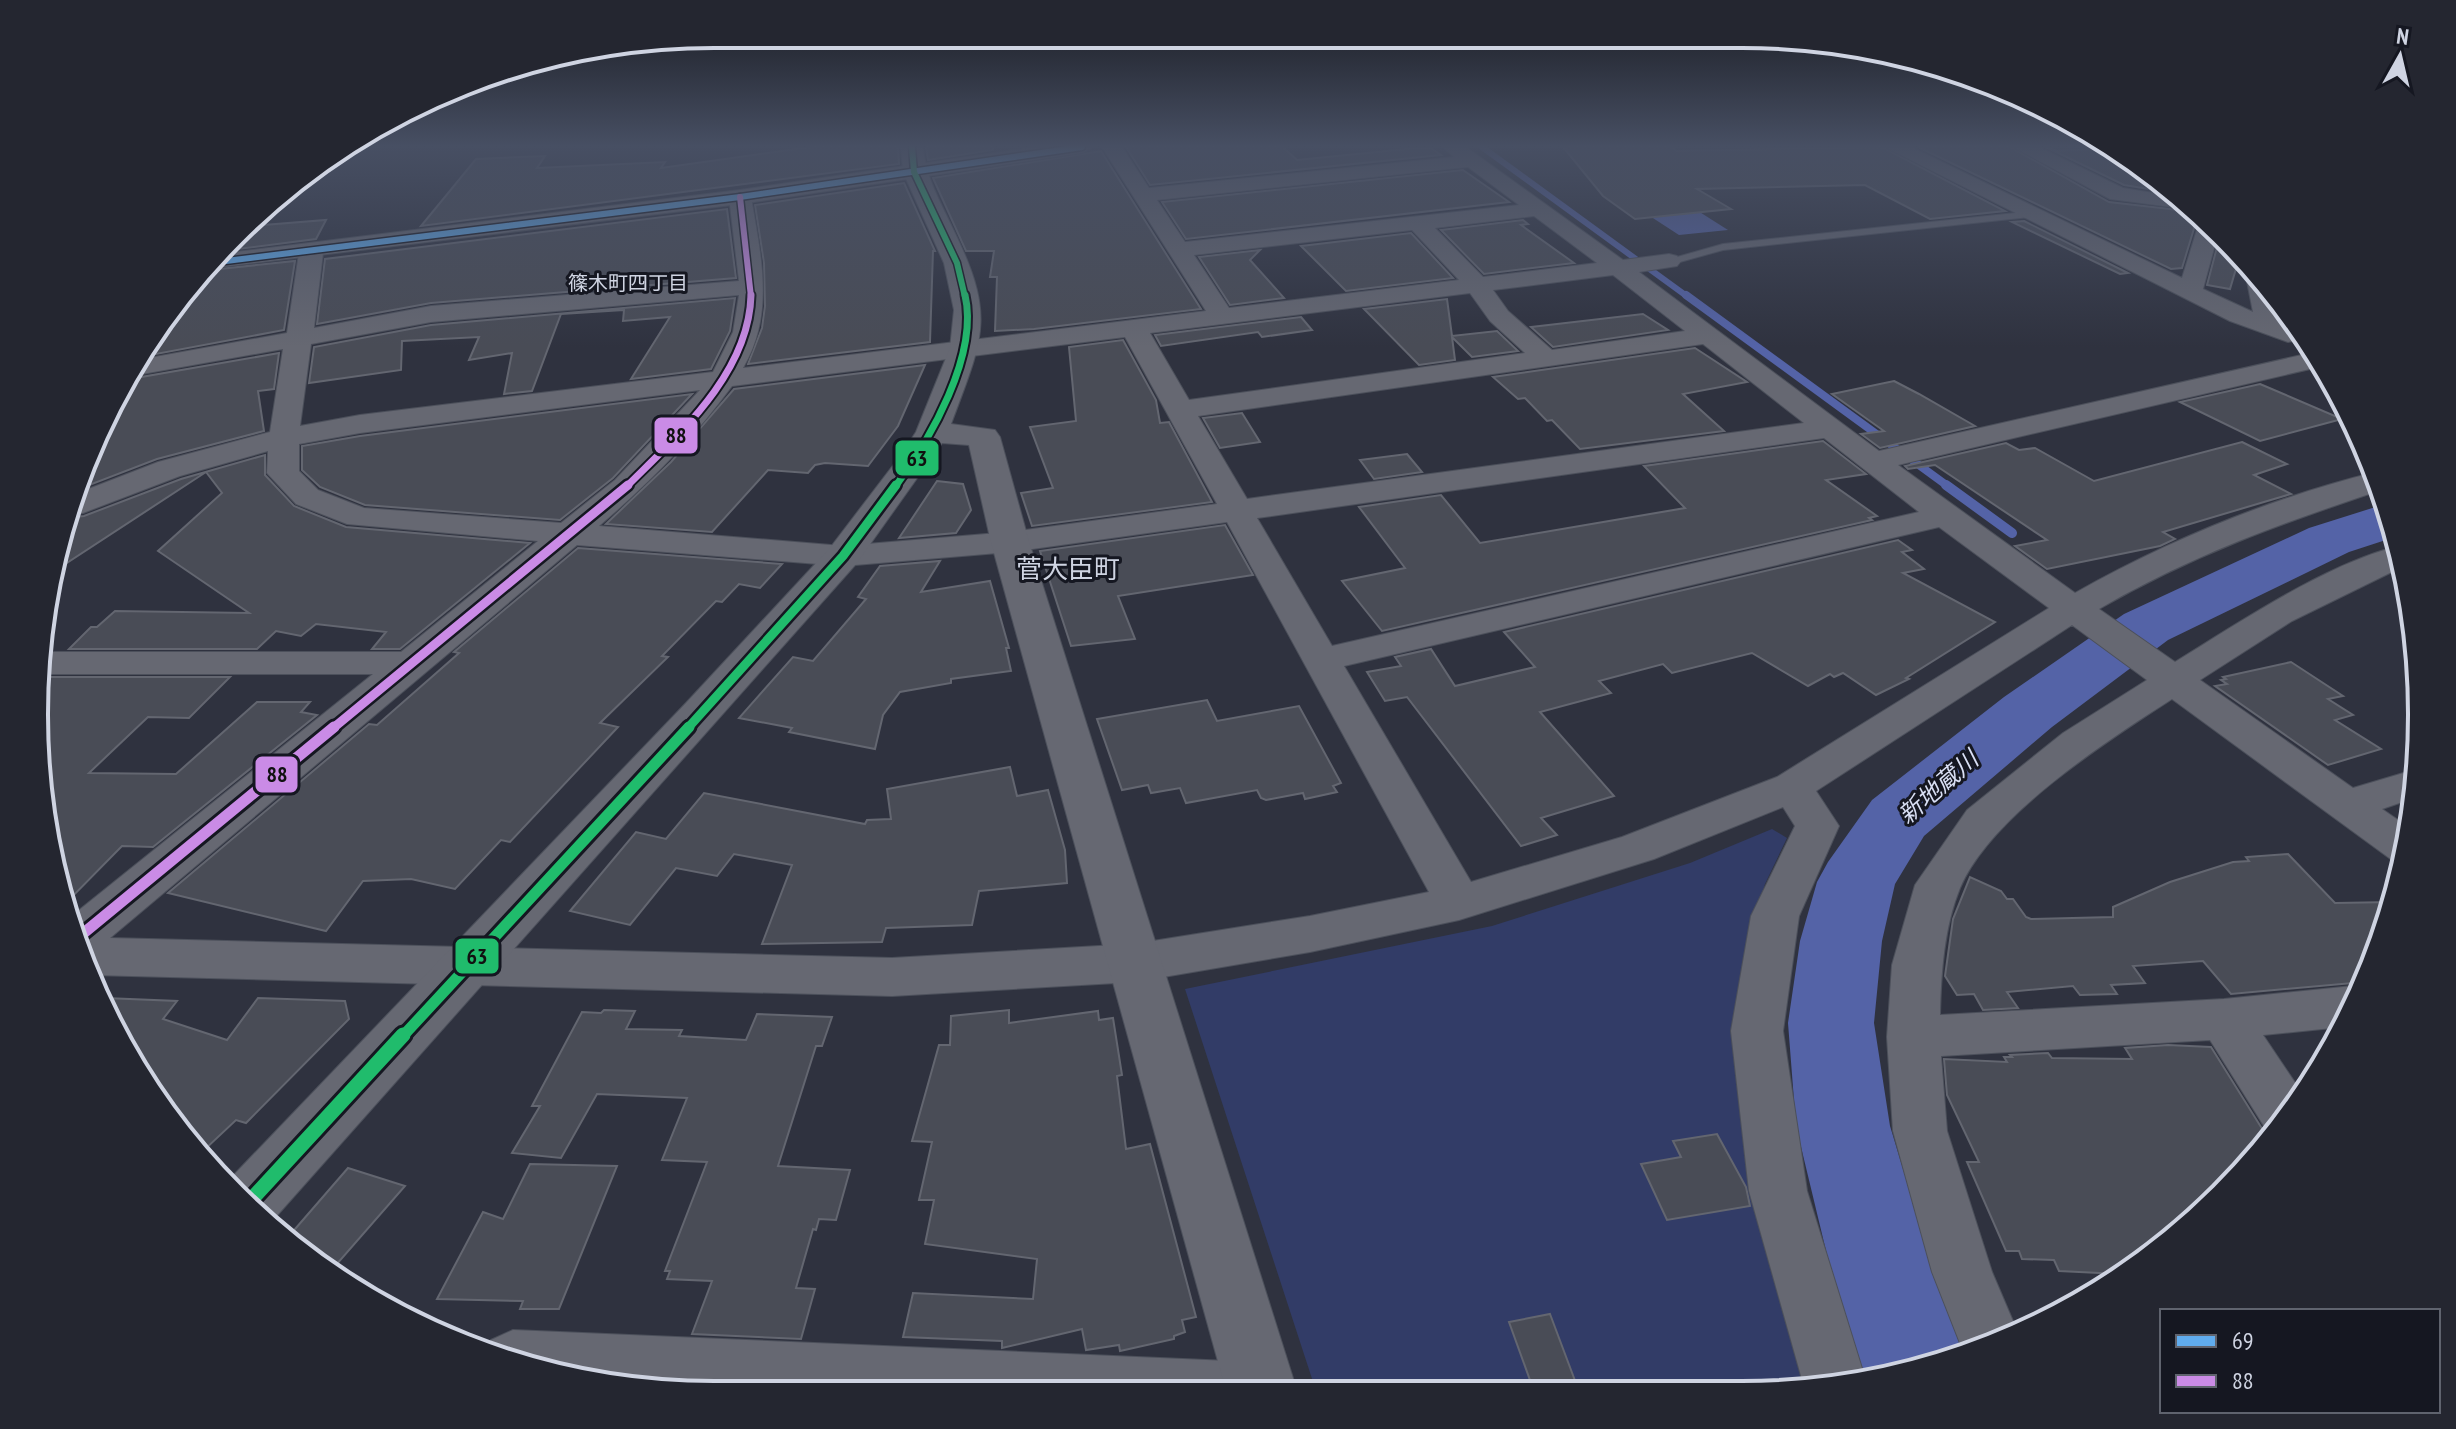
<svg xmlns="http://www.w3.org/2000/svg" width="2456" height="1429" viewBox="0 0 2456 1429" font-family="'PT Sans Narrow','Noto Sans JP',sans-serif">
<rect width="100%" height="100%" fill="#2f323f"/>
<polygon fill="#323c67" points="1772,829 1787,838 1765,884 1751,934 1810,1389 1786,1394 1317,1394 1185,989 1492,926 1690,863"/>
<polygon fill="#5463a7" points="1687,204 1728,230 1679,235 1639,209"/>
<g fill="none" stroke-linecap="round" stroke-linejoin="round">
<polyline stroke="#5463a7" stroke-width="6" points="1482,147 1688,297"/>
<polyline stroke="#5463a7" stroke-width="8" points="1686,295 1949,487"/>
<polyline stroke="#5463a7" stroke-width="10" points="1946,485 2012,533"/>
<polygon fill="#5463a7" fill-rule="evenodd" points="2385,504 2395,537 2349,552 2168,640 2052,727 1924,836 1895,884 1882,941 1874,1023 1890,1126 1939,1288 1965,1357 1865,1378 1835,1288 1796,1126 1788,1023 1800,941 1817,882 1828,862 1872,800 2004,697 2124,614 2309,528"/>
</g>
<g fill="#494c56" stroke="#636670" stroke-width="2">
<polygon points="811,147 898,147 899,164 421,226 476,159 545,156 537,168 665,162 661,168"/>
<polygon points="926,147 993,147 993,150 928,160"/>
<polygon points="1126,147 1283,147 1297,160 1417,148 1431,148 1441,155 1150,185"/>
<polygon points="1563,147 1672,147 1676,151 1882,147 2005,211 1930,219 1865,185 1697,189 1731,209 1635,219 1603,196"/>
<polygon points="1918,147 2010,147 2109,202 2196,212 2202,216 2196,222 2182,268 2171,269"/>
<polygon points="2046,147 2057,151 2099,149 2127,163 2137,163 2173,193 2124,185"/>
<polygon points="1101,151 1201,309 1034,329 995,331 997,277 990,277 994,251 966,251 933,178"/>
<polygon points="1463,170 1509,202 1186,239 1162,202"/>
<polygon points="904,183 935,251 933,251 930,342 748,364 762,328 765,306 764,263 755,205"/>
<polygon points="727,209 736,278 431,303 317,324 325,259"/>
<polygon points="326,220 316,239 230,250 252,226"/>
<polygon points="1523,220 1528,224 1521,225 1574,263 1484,274 1441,230"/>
<polygon points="2024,221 2128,273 2120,274 2012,222"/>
<polygon points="2221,232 2246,262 2238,262 2230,289 2207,285"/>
<polygon points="1411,233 1453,278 1346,291 1301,246"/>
<polygon points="1260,250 1250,260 1284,298 1230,305 1199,257"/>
<polygon points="295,261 284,330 140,357 149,336 210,270"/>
<polygon points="735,298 730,331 711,369 631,379 670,317 623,321 624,310 561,314 532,391 504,394 512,353 469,360 479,337 402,341 401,370 309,383 314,347 431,325"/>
<polygon points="1447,299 1452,336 1497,331 1518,351 1472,357 1452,337 1455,360 1419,365 1364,309"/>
<polygon points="1643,314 1668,330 1553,347 1531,327"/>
<polygon points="1301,317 1312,330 1262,337 1258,332 1161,346 1155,335"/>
<polygon points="1123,340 1156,400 1160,423 1169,422 1212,502 1032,526 1021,493 1053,488 1030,427 1076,421 1069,347"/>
<polygon points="1695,348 1747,382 1683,394 1724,431 1580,449 1552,420 1547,421 1525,398 1518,399 1493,377"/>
<polygon points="279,353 274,389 258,391 264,431 157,459 79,489 130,379"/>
<polygon points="925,365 898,426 868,466 825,463 815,465 808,473 768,470 712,532 606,524 671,462 734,389"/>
<polygon points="1894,381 1919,394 1975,426 1880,448 1861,434 1884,431 1832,394"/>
<polygon points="2260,384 2342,419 2260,441 2180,402"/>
<polygon points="692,394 613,478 560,520 365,505 320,487 302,470 302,446 360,436"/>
<polygon points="1242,413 1260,442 1220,448 1203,418"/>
<polygon points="1823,441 1866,474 1826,480 1877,516 1869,518 1872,520 1382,631 1342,581 1405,568 1359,507 1441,495 1480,543 1685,508 1644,466"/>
<polygon points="2242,442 2287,464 2254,475 2291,494 2163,532 2175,539 2160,546 2047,569 2015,546 2047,540 1935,465 1908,469 1905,466 2006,443 2019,450 2035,448 2094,481"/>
<polygon points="1407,454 1422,472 1374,479 1360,460"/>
<polygon points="265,455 265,475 294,506 346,527 530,543 400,649 372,649 386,632 316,624 301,636 276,631 257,649 69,649 91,627 97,627 115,611 249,613 158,551 222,493 206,472 53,572 57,538 67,518 84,516 181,479"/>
<polygon points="937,481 963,484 971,510 956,533 899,538"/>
<polygon points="1225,525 1253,575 1118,596 1135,639 1071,646 1040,551"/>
<polygon points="1898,540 1912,550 1902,552 1924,569 1903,573 1995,622 1906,678 1909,679 1876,695 1843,673 1834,677 1830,674 1808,686 1752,653 1672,673 1663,664 1599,681 1611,693 1540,712 1614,796 1541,818 1557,835 1521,846 1407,697 1385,701 1367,672 1401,666 1395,657 1431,649 1455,686 1535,667 1504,632"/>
<polygon points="578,548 782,564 760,588 739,584 722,602 716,601 662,656 668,657 600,723 618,727 510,842 501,840 455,889 411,879 363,881 326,931 168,893 369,724 377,725 459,653 454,652"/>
<polygon points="940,561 921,592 990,581 1009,648 1006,648 1011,671 951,679 951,683 900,692 883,715 875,749 789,732 792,728 739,718 793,657 813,661 866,599 858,597 880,566"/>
<polygon points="2291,662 2343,696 2328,699 2353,715 2335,720 2381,749 2328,765 2215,686 2227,684 2221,680 2226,679 2223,677"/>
<polygon points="41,677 230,677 189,718 148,717 89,773 176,774 257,702 310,702 301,712 317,715 153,847 122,846 65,904 34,715"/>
<polygon points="1207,700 1217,721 1299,706 1341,783 1333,786 1337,792 1305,799 1303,793 1266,800 1261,798 1257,790 1186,803 1180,788 1151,793 1148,785 1122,790 1097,719"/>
<polygon points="1010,767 1017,796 1048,790 1065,850 1067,883 979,891 972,925 886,928 882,942 762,944 792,865 734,854 717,876 676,868 630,925 570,911 636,832 666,839 704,793 865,824 867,820 891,819 887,789"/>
<polygon points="2288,854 2335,903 2392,902 2365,985 2353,983 2231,994 2203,961 2133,966 2145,983 2111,985 2117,994 2080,995 2073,986 2007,992 2018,1008 1983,1010 1974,994 1957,995 1945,976 1953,919 1970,877 2001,891 2007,899 2013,899 2026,917 2031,919 2113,917 2113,907 2170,882 2233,862 2249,861 2246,857"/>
<polygon points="105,998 177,1001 163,1019 227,1040 258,998 345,1001 349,1019 246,1123 236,1120 201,1153 175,1129"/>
<polygon points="604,1010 635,1011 626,1029 682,1030 679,1036 746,1040 757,1014 832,1017 822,1046 816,1046 778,1166 850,1170 836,1220 819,1219 816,1230 813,1229 796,1288 815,1289 801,1339 692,1334 712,1281 667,1279 670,1271 665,1271 707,1162 662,1160 687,1098 597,1094 561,1158 512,1153 540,1106 532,1106 582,1012 601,1013"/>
<polygon points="1009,1010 1009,1023 1098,1011 1099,1020 1113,1018 1122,1075 1117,1076 1126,1149 1150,1144 1196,1317 1182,1320 1185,1332 1174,1336 1174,1339 1120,1351 1119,1345 1086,1350 1082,1329 1002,1348 1002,1341 903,1337 913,1293 1033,1299 1037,1259 925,1244 934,1200 919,1200 932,1142 912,1141 939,1045 950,1045 951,1016"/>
<polygon points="2168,1045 2211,1047 2266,1135 2266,1143 2222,1196 2120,1274 2059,1271 2054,1260 2022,1259 2019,1251 2006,1251 1967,1162 1979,1162 1947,1095 1944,1059 2007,1062 2004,1057 2012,1057 2010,1055 2048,1053 2052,1058 2132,1059 2125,1048"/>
<polygon points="1717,1134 1746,1187 1750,1206 1667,1220 1641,1164 1681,1157 1673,1141"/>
<polygon points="530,1164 617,1166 559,1309 520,1309 523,1301 437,1299 483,1212 503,1219"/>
<polygon points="348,1168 405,1186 329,1273 289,1236"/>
<polygon points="1550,1314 1580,1394 1535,1394 1509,1322"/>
</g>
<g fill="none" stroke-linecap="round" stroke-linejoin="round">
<g stroke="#4c505b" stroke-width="2">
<polygon id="service" points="2035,211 2039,212 2039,216 1723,250 1669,265 1663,261 1723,244"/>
</g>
<g stroke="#4c505b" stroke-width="2">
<g id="minor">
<path d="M1102 147H1122L1149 188 1454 157 1443 147H1466L1623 260 1669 254 1677 256 1681 261 1677 266 1639 272 1879 451 2315 352 2323 366 1898 465 2075 593C2169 540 2271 498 2376 472L2381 490C2280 524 2192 555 2099 609L2175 662C2240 622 2324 565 2398 546L2404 566 2292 621 2200 680 2353 788 2417 769 2414 798 2382 809 2411 829 2404 864 2392 860 2172 699C2107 741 1991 815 1960 888 1944 927 1941 973 1940 1015L2224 999 2353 986 2363 989 2342 1027 2263 1035 2304 1096 2273 1135 2269 1134 2210 1040 1941 1056 1947 1131 1992 1272 2018 1333 1965 1356 1932 1272 1893 1131 1887 1037 1892 965 1915 885 1967 810 2063 733 2147 680 2072 625 1816 791 1839 826 1799 916 1783 1031 1807 1191 1865 1378 1805 1390 1749 1191 1731 1031 1751 916 1795 826 1783 807 1654 859 1459 920 1310 952 1134 982 892 996 92 975 70 934 68 919 373 674H41L42 652H401L538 541 347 524 296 504 267 473 268 451 180 476 83 513 68 515 78 493 158 462 270 432 283 349 131 376 138 360 287 333 299 253 303 248H319L323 253 314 328 431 306 739 281 729 197 740 191 751 197C761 256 775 314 743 368L1206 311ZM1468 167 1519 205 1185 242 1157 200ZM1534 216 1597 263 1483 277 1435 228ZM1412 230 1459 280 1229 308 1194 255ZM1613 275 1685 331 1552 350 1508 311 1493 290ZM1470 293 1490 321 1525 353 1189 400 1150 333ZM739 295 733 332 713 372 360 415 300 426 311 344 431 322ZM1125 337 1217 504 1010 532 843 546 599 526C648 484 693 439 732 386ZM1703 344 1804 423 1247 499 1198 416ZM700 390 615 480 561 523 364 508 318 490 299 471V444L360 433ZM1824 438 1919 512 1332 646 1257 518ZM1227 522 1429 892 1310 916 1134 944 892 958 110 938 577 545 843 566 1010 552ZM1939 527 2049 608 1777 777 1622 837 1471 882 1344 666Z"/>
<polygon points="1885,147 1911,147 2182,278 2199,223 2204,218 2219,230 2203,289 2253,312 2246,276 2253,270 2275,298 2281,320 2301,334 2297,340 2288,342 2230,321"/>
<polygon points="2013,147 2039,147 2123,188 2178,197 2194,210 2110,199"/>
<polygon points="513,1330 1252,1362 1275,1371 1284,1394 670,1394 495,1359 485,1354 491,1340"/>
</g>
</g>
<g stroke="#4c505b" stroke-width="2">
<path id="tertiary" d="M901 147H923C926 178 939 199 952 227 996 316 984 336 951 424L995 430 1000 437 1029 542 1298 1394H1227L991 542 969 445 942 443 856 564 273 1220 229 1180 686 703 830 548 901 455 916 432 950 348 954 310 944 263 903 172Z"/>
</g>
<g stroke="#4c505b" stroke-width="2">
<polygon id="secondary" points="1036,147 1093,147 1082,153 740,204 212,268 227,253 740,190"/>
</g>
<use href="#service" fill="#666872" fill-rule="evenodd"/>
<use href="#minor" fill="#666872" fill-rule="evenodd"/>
<use href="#tertiary" fill="#666872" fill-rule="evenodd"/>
<use href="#secondary" fill="#666872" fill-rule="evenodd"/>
<g stroke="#151721" stroke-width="9">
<polyline id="bus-1" points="218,262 740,197 1082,147"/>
</g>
<g stroke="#151721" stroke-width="9">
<polyline id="bus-2-far3" points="740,197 751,297"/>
</g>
<g stroke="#151721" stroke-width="11">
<path id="bus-2-far2" d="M626 487C678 435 749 374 751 295"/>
</g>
<g stroke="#151721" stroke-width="14">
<polyline id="bus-2-far1" points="332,729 628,485"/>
</g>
<g stroke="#151721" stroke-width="17">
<polyline id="bus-2" points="74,941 334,727"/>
</g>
<g stroke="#151721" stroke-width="9">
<polyline id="bus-3-far4" points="912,147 914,172 957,263 965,297"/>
</g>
<g stroke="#151721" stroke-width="11">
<path id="bus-3-far3" d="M895 487C930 440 979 355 965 295"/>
</g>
<g stroke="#151721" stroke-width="14">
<polyline id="bus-3-far2" points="687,729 843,556 896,485"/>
</g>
<g stroke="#151721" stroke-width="17">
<polyline id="bus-3-far1" points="402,1037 689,727"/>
</g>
<g stroke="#151721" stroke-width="21">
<polyline id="bus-3" points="251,1200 403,1035"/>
</g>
<use href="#bus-1" stroke="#60acee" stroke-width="6"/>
<use href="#bus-2-far3" stroke="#ca8be6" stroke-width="6"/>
<use href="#bus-2-far2" stroke="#ca8be6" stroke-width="7"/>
<use href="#bus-2-far1" stroke="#ca8be6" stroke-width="9"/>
<use href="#bus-2" stroke="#ca8be6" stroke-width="11"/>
<use href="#bus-3-far4" stroke="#20bc6c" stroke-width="6"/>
<use href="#bus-3-far3" stroke="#20bc6c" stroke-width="7"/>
<use href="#bus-3-far2" stroke="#20bc6c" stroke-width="9"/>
<use href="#bus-3-far1" stroke="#20bc6c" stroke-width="11"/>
<use href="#bus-3" stroke="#20bc6c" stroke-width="15"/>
</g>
<linearGradient id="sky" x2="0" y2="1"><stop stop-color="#1a1c23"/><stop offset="0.42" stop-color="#474f63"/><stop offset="1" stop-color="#474f63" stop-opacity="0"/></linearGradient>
<rect width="2456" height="347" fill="url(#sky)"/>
<g text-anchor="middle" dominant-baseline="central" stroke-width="6" stroke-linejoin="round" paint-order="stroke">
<g font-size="20" fill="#cfd4e2" stroke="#151721">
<text x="628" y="283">篠木町四丁目</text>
</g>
<g font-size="24" font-style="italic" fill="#d9dff4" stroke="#151721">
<text transform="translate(1938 787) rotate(-41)">新地蔵川</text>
</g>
<g font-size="26" fill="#cfd4e2" stroke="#151721">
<text x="1068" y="568">菅大臣町</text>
</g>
</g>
<path d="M0 0H2456V1429H0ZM714 48H1742A666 666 0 0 1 2408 714V715A666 666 0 0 1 1742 1381H714A666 666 0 0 1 48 715V714A666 666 0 0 1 714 48Z" fill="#242630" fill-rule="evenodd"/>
<path fill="none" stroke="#cfd4e2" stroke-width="4" d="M714 48H1742A666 666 0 0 1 2408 714V715A666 666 0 0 1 1742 1381H714A666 666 0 0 1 48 715V714A666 666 0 0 1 714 48Z"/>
<g stroke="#151721" stroke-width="3">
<rect x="653" y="416" width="46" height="39" rx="8" fill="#ca8be6"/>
<rect x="894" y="439" width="46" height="38" rx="8" fill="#20bc6c"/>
<rect x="254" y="755" width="45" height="39" rx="8" fill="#ca8be6"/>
<rect x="454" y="937" width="46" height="38" rx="8" fill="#20bc6c"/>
</g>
<g font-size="22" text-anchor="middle" font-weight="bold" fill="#111">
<text x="676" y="443">88</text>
<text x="917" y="466">63</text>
<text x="277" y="782">88</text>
<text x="477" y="964">63</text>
</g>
<rect x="2160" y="1309" width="280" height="104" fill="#151721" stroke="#5f636e" stroke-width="2"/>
<rect x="2176" y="1335" width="40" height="12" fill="#60acee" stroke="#5f636e" stroke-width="2"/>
<text x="2232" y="1349" font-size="24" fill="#cfd4e2">69</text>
<rect x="2176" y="1375" width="40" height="12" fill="#ca8be6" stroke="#5f636e" stroke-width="2"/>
<text x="2232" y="1389" font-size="24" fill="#cfd4e2">88</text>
<g transform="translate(2400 56) rotate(8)" stroke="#151721" stroke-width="6" paint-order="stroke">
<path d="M0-6L14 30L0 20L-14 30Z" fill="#cfd4e2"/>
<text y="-12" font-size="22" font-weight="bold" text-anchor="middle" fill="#cfd4e2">N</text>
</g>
</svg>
